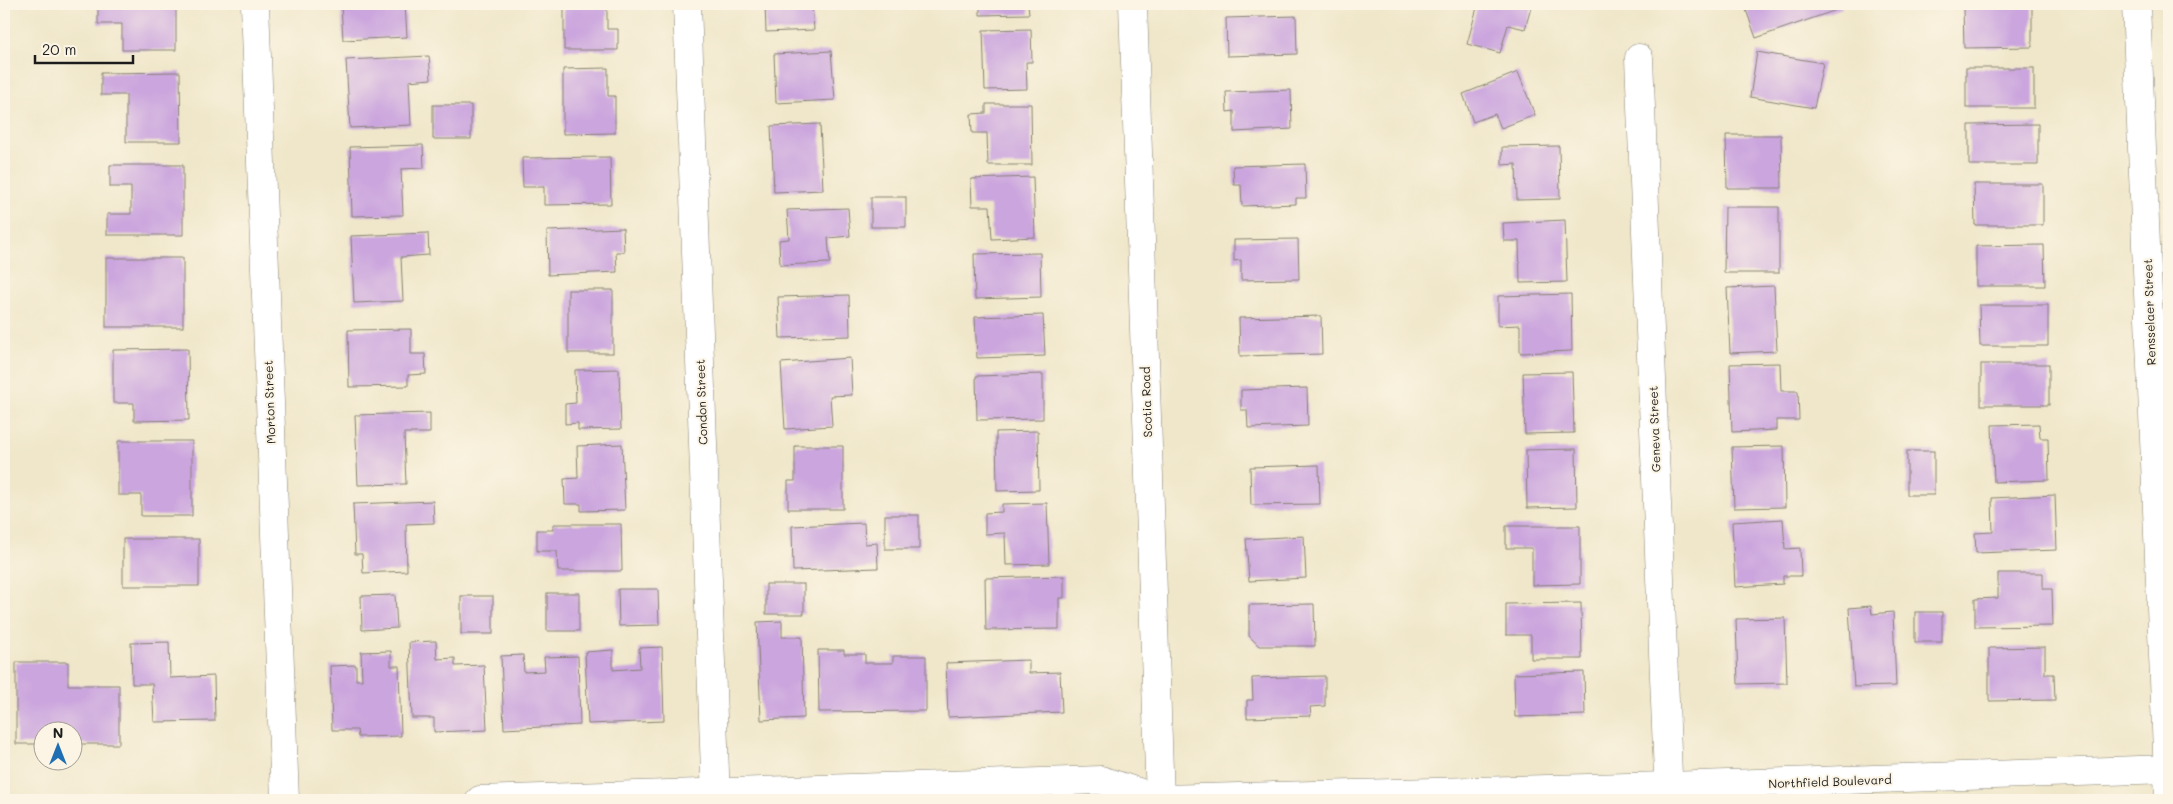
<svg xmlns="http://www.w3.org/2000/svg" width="2173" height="804" viewBox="0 0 2173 804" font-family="Mali,sans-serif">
<rect width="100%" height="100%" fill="#fcf5e5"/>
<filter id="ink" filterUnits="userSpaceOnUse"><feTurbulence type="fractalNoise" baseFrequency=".02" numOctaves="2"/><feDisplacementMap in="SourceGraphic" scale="10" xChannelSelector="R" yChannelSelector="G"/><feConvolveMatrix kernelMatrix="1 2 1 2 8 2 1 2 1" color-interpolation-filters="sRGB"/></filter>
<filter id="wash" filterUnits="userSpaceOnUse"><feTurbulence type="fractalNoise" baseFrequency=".0096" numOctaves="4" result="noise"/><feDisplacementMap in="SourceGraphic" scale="20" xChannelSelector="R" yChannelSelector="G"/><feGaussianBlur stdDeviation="1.12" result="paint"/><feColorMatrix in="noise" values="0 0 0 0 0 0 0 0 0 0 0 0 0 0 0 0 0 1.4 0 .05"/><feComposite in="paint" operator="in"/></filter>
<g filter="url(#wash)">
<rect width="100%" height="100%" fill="#f0e7ca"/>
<g id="blocks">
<g fill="#cba5de">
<polygon points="98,4 176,4 176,50 122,50 122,24 98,24"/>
<polygon points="341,4 405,4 407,37 343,40"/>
<polygon points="564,4 607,4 607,29 618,29 618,50 564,50"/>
<polygon points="765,4 812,4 814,30 766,32"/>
<polygon points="980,4 1028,4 1029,14 980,15"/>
<polygon points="1478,4 1532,4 1525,29 1508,25 1500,53 1467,44"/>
<polygon points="1744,4 1840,4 1842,8 1756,38"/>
<polygon points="1963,7 2032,7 2032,47 1964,48"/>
<polygon points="1296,16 1297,54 1227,56 1226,18"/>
<polygon points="1031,29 1032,62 1026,62 1027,89 985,90 983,30"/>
<polygon points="831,51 835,100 776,103 774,54"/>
<polygon points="1757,52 1823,63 1814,108 1750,97"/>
<polygon points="429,56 431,79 409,81 411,125 350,128 346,60"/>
<polygon points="608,68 608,96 615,96 615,133 563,134 563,69"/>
<rect x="1966" y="68" width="68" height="40"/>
<polygon points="180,72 181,142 126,142 126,95 101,95 101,73"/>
<polygon points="1518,72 1535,115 1501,128 1495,114 1473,122 1463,94"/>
<polygon points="1291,90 1292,129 1234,132 1234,111 1227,112 1226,92"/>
<polygon points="986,104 1031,104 1032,165 988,165 987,133 972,133 971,114 986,113"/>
<rect x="433" y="105" width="38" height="34"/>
<polygon points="820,124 823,190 774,192 771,126"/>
<polygon points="2038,124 2038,165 1969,165 1969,125"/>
<polygon points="1726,135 1781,135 1782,188 1727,188"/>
<polygon points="423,145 424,168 401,169 403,215 352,216 350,147"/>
<polygon points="1559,146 1560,199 1517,200 1516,164 1502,165 1502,147"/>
<polygon points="610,157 611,204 544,205 544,187 523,187 522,158"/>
<polygon points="1305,164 1306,198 1296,198 1296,204 1242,206 1241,185 1234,185 1233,166"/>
<polygon points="110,165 183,165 183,235 107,235 107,214 131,214 131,187 110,187"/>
<polygon points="1033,177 1035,237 992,239 990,206 972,206 971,179"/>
<polygon points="1974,184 2043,184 2043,225 1975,225"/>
<rect x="871" y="197" width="35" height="30"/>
<polygon points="1725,207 1779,207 1779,273 1724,273"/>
<polygon points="848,208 850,236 828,238 830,263 780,265 779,240 789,239 787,210"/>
<polygon points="1565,220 1567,282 1520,283 1519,241 1504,241 1503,223"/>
<polygon points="623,228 624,252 616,252 617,272 548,275 547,231"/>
<polygon points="428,233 429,255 401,257 403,301 354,303 351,236"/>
<polygon points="1298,239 1299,279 1241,280 1241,260 1234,261 1234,240"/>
<polygon points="2044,245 2045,286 1976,286 1976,246"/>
<polygon points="1040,253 1041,297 975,299 974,254"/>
<rect x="106" y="258" width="77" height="69"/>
<polygon points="1774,286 1777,351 1730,353 1727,288"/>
<rect x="568" y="290" width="45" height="63"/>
<polygon points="1571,294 1572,351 1520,353 1520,325 1498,326 1498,296"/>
<polygon points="849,295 850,336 780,338 778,297"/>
<polygon points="1979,305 2048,305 2048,346 1980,346"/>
<polygon points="1043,315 1045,356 977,358 975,317"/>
<polygon points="1321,316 1322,354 1240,356 1239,318"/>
<polygon points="411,329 411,354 425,354 426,374 408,375 408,386 349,387 348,330"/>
<polygon points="188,349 189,420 134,421 134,403 113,403 113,350"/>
<polygon points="850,358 852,395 830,396 832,426 785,429 781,363"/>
<polygon points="1780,363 1781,391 1798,391 1799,420 1776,420 1776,430 1732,432 1730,364"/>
<rect x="1981" y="364" width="68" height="41"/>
<polygon points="619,369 621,429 578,430 578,423 565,424 565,404 576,403 575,370"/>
<polygon points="1572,372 1574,433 1525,434 1523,373"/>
<polygon points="1043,374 1043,419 977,420 976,376"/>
<polygon points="1307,388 1308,426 1248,428 1247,410 1241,410 1241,390"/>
<polygon points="430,413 430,433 404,433 406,484 358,485 355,415"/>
<polygon points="2039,424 2040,438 2048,438 2049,480 1994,482 1992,425"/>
<polygon points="1038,431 1039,490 997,491 996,432"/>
<polygon points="118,441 192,441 192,516 141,516 141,495 118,495"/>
<polygon points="622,444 625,510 581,511 581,504 565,504 564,479 578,478 577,446"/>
<polygon points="795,446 843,446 843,509 788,509 788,481 795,481"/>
<polygon points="1784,446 1785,507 1734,508 1732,447"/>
<polygon points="1576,449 1577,507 1527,508 1526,450"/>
<rect x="1907" y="451" width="27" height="44"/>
<polygon points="1319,465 1320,504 1251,505 1250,467"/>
<polygon points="2055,495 2057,550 1976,553 1975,533 1993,532 1992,498"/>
<polygon points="433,501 434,523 406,524 407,571 363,573 362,554 355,554 353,504"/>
<polygon points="1047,503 1049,564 1006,565 1005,533 985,534 985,513 1002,512 1002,504"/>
<rect x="885" y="515" width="34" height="34"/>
<polygon points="1783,519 1785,549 1800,548 1801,576 1783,576 1783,584 1735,587 1732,522"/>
<polygon points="864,523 865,544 877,543 878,568 793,571 792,526"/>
<polygon points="553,524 621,524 622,571 558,571 557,551 537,551 537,530 553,530"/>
<polygon points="1506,526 1580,526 1580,584 1532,585 1532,548 1506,548"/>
<polygon points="1304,536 1306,578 1249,581 1246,539"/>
<rect x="123" y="539" width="76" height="47"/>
<polygon points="1998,573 2043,573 2043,589 2052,589 2053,626 1975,627 1975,599 1998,598"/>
<polygon points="1064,576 1064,598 1059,598 1059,629 986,630 985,578"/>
<rect x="766" y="584" width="38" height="30"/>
<polygon points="618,589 658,589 659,625 619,626"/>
<rect x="547" y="593" width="32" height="38"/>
<polygon points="395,595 397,628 362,630 361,596"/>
<rect x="461" y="596" width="32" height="38"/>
<polygon points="1581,603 1582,659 1531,659 1531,635 1506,635 1506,604"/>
<polygon points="1314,604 1315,646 1259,646 1249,636 1249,605"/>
<polygon points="1871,606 1872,614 1893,612 1896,686 1854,687 1849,608"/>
<rect x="1915" y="612" width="27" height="30"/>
<polygon points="1785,618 1787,683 1738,684 1736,619"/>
<polygon points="782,621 782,637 802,637 804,718 761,720 757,622"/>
<polygon points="436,641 437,659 455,658 455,666 484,665 487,730 434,732 434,718 412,718 409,642"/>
<polygon points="169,642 170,678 214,676 215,721 154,722 152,684 132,684 131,643"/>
<polygon points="662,647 664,721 588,724 585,652 613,650 613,670 640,668 639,648"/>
<polygon points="2045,647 2045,674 2054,674 2055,700 1989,701 1989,648"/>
<polygon points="818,650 844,650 844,654 865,654 865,663 893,663 893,656 926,656 926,711 819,712"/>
<polygon points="391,651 391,666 399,666 401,736 358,737 357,730 332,730 330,666 356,665 356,680 362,680 361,652"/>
<polygon points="523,655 524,672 545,671 544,657 578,656 580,725 504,729 501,656"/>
<polygon points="1029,660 1029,673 1060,672 1062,712 948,717 946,663"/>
<polygon points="16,662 68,662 68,685 119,685 119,744 72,744 72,732 42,732 42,744 16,744"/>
<polygon points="1584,672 1585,715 1515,717 1514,674"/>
<polygon points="1325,676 1325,706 1310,707 1311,716 1247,718 1247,700 1253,700 1252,678"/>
</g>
</g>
</g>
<g filter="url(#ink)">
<use href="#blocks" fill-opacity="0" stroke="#868273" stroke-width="1"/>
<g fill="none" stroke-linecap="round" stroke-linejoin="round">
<g stroke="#868273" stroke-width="29">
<g id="minor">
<polyline points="255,4 285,800"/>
<polyline points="687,4 716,800"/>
<polyline points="1133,4 1160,800"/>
<polyline points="2136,4 2169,800"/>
<polyline points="1639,58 1669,800"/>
<polyline points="1160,799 1668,786 2169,769"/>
<polyline points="480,800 1101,780 1160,799 1157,800"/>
</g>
</g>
<use href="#minor" stroke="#fff" stroke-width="28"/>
</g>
</g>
<g text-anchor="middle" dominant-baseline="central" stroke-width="4" stroke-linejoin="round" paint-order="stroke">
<g font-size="12" fill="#1c1c1c" stroke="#fcf5e5">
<text transform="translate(2149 312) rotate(-92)">Rensselaer Street</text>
<text transform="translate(269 402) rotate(-92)">Morton Street</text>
<text transform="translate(701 402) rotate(-92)">Condon Street</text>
<text transform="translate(1146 402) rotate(-92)">Scotia Road</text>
<text transform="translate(1654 429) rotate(-92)">Geneva Street</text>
<text transform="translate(1830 781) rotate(-2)">Northfield Boulevard</text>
</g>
</g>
<rect width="2173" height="804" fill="none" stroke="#fcf5e5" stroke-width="20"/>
<g transform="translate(58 746)"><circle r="24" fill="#fcf5e5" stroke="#a29e95"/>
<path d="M0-4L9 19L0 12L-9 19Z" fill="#1f6fb2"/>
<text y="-8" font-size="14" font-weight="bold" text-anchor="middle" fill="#1c1c1c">N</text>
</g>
<path d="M35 55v8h98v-8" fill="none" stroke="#1c1c1c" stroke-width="2.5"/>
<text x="42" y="55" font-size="15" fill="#1c1c1c" stroke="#fcf5e5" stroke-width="4" paint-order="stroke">20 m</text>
</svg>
